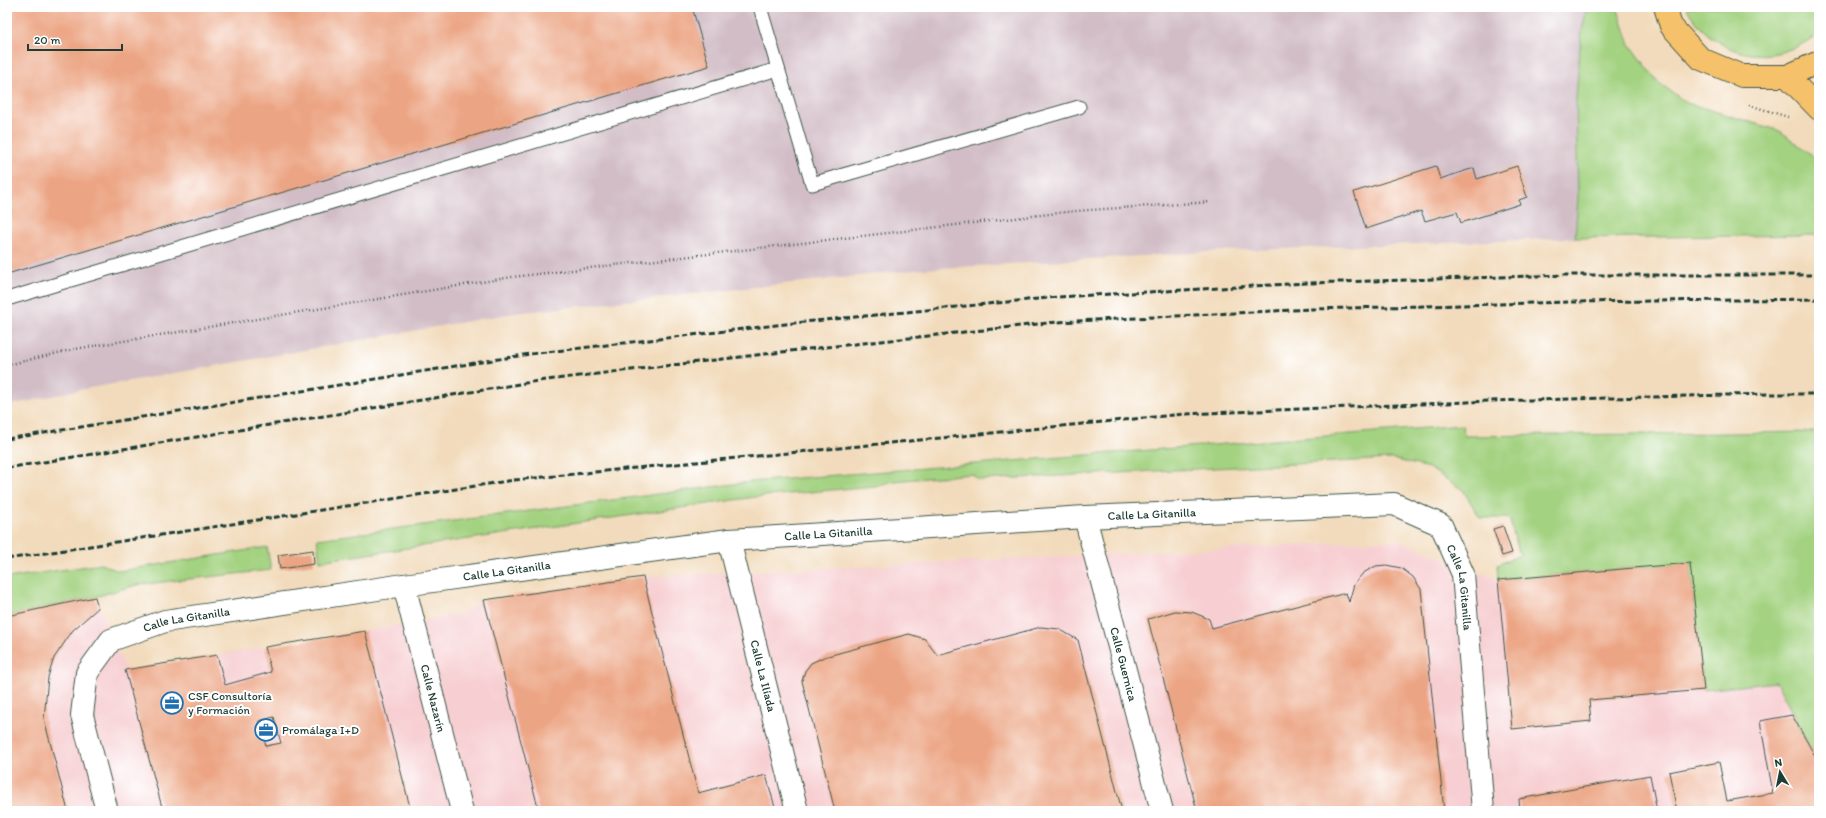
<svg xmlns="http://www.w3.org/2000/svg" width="1826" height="818" viewBox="0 0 1826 818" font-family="Itim,sans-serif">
<rect width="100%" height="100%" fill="#fff"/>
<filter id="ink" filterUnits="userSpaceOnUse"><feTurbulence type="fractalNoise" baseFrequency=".025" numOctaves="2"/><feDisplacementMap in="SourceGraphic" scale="8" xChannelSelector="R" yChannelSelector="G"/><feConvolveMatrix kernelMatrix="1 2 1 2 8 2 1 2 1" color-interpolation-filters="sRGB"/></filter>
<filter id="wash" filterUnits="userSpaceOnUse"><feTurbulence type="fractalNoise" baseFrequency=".012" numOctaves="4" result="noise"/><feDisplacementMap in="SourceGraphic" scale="16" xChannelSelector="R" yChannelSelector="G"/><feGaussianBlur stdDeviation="0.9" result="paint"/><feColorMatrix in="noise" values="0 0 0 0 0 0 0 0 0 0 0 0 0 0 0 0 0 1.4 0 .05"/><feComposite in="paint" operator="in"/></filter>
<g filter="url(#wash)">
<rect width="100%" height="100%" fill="#f2dbbc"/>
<polygon fill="#f7cfd2" points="1398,540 1498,580 1690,563 1704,689 1776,682 1819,763 1819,811 7,811 7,616 95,597 126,670 365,631 458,614 484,600 643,577"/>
<polygon fill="#d2bdc6" points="7,7 1587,7 1581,36 1576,99 1578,197 1575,238 1224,251 924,269 514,313 79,390 7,406"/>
<g fill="#a3d280" stroke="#61885a">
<polygon points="1587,7 1617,7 1630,44 1658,82 1687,103 1780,131 1816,158 1819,163 1819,235 1575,238 1578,197 1576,99 1581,36"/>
<path d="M1686 7H1819V32C1812 39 1802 45 1793 48 1751 66 1707 46 1686 7Z"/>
<polygon points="1463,425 1464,436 1819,432 1819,763 1776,682 1704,690 1690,563 1498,580 1497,565 1520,555 1509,518 1480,518 1463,490 1429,468 1392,459 979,480 972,474 894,481 875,486 755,497 320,561 317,539 749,482"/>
<polygon points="267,547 271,570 136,585 95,597 7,616 7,578 101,564 119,571"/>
</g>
<g id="blocks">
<g fill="#eca584" fill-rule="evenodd">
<polygon points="7,7 692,7 709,66 7,274"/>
<polygon points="1436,166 1440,179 1474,168 1477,179 1517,166 1527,197 1519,200 1520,204 1461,223 1457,212 1425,221 1421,211 1366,229 1354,192"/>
<polygon points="1503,526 1512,553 1502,556 1493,529"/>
<polygon points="313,550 314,564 280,569 278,555"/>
<polygon points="1690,563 1704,690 1589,700 1591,721 1512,729 1498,580"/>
<polygon points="1386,565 1401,568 1413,577 1421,589 1444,811 1197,811 1148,619 1175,611 1192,612 1209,619 1212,628 1346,593 1349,602 1354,584 1363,573 1376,566"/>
<polygon points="643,577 698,793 766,775 776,811 539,811 484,600"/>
<polygon points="95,597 98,608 73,630 54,658 48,677 44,719 68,811 7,811 7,616"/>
<polygon points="1041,627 1059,629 1078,640 1122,811 835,811 802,681 805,671 811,663 824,657 909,634 925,639 937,655"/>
<path d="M365 631 411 811H163L125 670 217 655 225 685 271 672 265 647ZM274 717 281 743 266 746 259 721Z"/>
<polygon points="1792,715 1819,763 1819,811 1677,811 1669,772 1719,762 1727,801 1773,793 1760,721"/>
<polygon points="1650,775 1657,811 1520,811 1519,799"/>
</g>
</g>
</g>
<g filter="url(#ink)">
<use href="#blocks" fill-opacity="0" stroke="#3f5548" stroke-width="1"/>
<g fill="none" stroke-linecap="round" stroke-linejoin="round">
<g stroke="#3f5548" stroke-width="15">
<g id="service">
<polyline points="760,7 812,184 1079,107"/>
<polyline points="7,299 778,69"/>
</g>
</g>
<g stroke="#3f5548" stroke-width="24">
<g id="minor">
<path id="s1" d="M1085 517 1162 811"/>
<path id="s2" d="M729 540 797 811"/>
<path id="s3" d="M404 585 462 811"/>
<path id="s4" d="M107 811 82 715 87 673 111 640 165 621 404 585 729 540 1085 517 1394 504 1441 525 1463 574 1483 811"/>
</g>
</g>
<g stroke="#3f5548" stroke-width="24">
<g id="primary">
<polyline points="1665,7 1671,26 1701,59 1742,76 1787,76 1819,62"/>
<polyline points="1787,76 1819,109"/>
</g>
</g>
<g stroke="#3f5548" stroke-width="2.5" stroke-dasharray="1 3" stroke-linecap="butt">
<polyline points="1749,105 1788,117"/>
<polyline points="7,365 75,349 512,277 1075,211 1210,202"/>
</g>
<use href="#service" stroke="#fff" stroke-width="13"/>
<use href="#minor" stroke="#fff" stroke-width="22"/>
<use href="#primary" stroke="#f5c16b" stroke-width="22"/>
<g stroke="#1f3d34" stroke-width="3" stroke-dasharray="6 3" stroke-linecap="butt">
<polyline points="7,439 530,354 794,323 1058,297 1308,283 1566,275 1819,275"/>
<polyline points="7,468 538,381 799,350 1057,322 1312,309 1571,302 1819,299"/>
<polyline points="7,559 514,480 1184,414 1491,401 1768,394 1819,394"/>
</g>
</g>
</g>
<defs>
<g id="office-ring" transform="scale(1.15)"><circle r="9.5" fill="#fff" stroke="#1f6fb2" stroke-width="1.5"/><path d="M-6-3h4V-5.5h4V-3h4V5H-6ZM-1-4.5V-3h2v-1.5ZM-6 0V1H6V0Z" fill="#1f6fb2"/></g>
</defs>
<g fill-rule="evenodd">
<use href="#office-ring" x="172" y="703"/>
<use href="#office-ring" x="266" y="730"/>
</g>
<g text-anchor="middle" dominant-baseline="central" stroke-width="4" stroke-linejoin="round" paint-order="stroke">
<g font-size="12" fill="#1f3d34" stroke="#fff">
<text stroke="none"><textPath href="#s4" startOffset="1233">Calle La Gitanilla</textPath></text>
<text stroke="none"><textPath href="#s4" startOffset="909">Calle La Gitanilla</textPath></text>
<text stroke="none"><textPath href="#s4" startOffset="585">Calle La Gitanilla</textPath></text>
<text stroke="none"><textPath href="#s4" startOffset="1593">Calle La Gitanilla</textPath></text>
<text stroke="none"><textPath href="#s4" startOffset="261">Calle La Gitanilla</textPath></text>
<text stroke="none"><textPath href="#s1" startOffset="152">Calle Guernica</textPath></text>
<text stroke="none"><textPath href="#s2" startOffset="140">Calle La Ilíada</textPath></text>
<text stroke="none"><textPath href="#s3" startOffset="117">Calle Nazarín</textPath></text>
</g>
<g font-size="12" fill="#1f3d34" stroke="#fff" text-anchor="start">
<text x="188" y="696">CSF Consultoría<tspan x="188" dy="14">y Formación</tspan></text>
<text x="282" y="730">Promálaga I+D</text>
</g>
</g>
<rect width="1826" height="818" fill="none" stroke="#fff" stroke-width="24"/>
<g transform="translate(1780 772) rotate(350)" stroke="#ffffff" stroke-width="3" paint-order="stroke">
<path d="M0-3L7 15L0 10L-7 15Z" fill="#1f3d34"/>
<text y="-6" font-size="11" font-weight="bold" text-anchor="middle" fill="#1f3d34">N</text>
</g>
<path d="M28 44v6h94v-6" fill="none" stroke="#1f3d34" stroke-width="2"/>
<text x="34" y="44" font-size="12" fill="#1f3d34" stroke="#ffffff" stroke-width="3" paint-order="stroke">20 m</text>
</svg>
